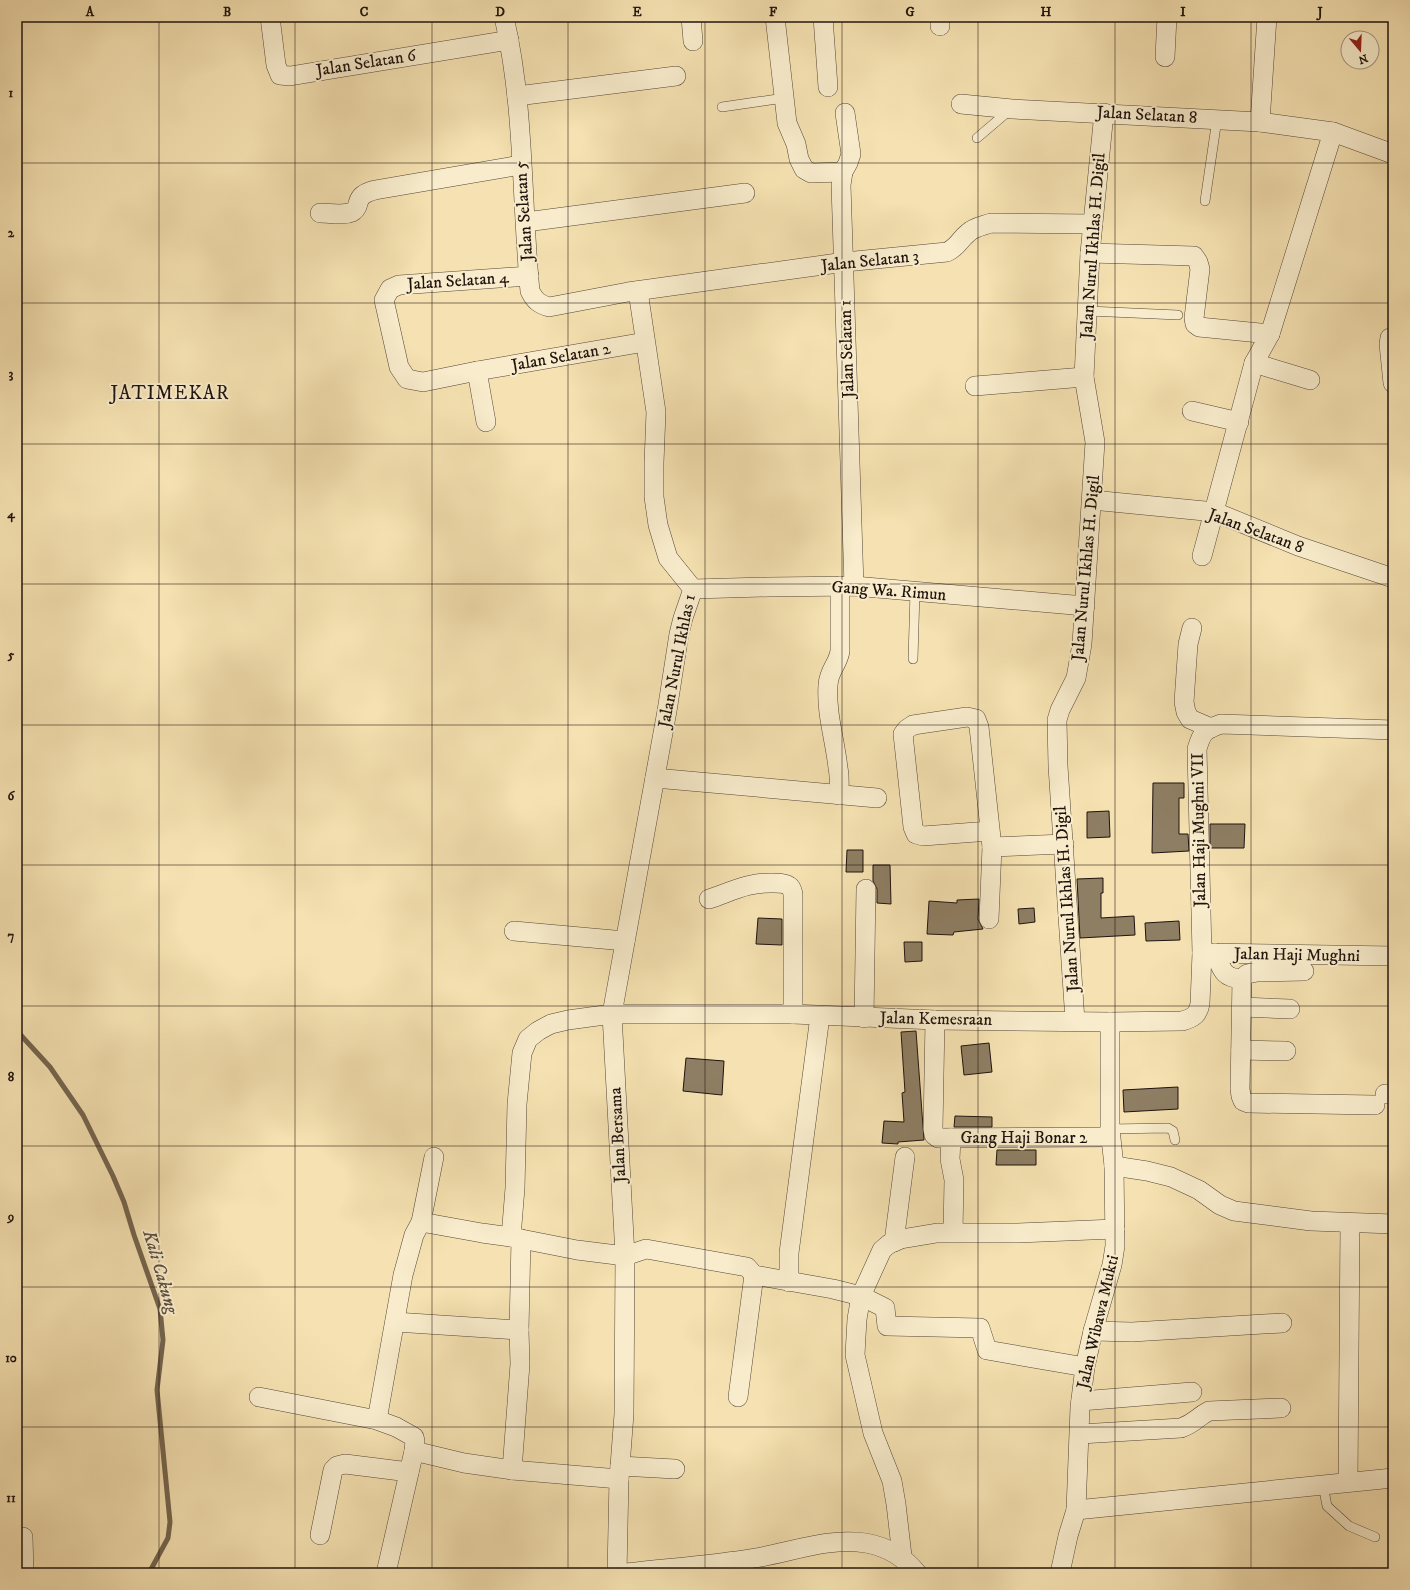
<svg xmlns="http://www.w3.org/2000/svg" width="1410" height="1590" viewBox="0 0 1410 1590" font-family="'IM FELL DW Pica',serif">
<rect width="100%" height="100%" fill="#f5e1b1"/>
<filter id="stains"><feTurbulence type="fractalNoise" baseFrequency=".005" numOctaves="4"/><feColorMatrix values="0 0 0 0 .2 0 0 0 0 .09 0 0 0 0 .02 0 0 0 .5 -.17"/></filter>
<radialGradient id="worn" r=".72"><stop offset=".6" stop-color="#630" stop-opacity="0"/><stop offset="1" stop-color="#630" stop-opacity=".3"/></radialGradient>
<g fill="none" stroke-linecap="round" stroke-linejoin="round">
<polyline stroke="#74654f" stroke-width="5" points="17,1031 50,1067 83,1115 113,1176 124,1202 134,1235 160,1309 163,1340 157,1390 170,1522 168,1538 149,1573"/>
</g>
<g fill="#8e7e63" stroke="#1f130e">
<polygon points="1153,783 1184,783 1184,798 1179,798 1179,834 1188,834 1189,851 1152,853"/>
<polygon points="1109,811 1110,837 1087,838 1087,812"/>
<polygon points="1210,824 1245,824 1244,848 1210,848"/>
<polygon points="847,850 863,850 863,872 846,872"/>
<polygon points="873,865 890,865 891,904 877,903 877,889 873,881"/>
<polygon points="1103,878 1103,893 1101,893 1101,918 1134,916 1135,935 1080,938 1077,879"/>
<polygon points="979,899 978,919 983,929 954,932 953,935 927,934 929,901 957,903 957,900"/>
<polygon points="1034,908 1035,922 1019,924 1018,909"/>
<polygon points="758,918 782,919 782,945 756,944"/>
<polygon points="1179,921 1180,940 1146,941 1145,923"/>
<polygon points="904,942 922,942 922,961 905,962"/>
<polygon points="916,1031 924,1140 898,1142 898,1144 882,1143 884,1121 904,1122 902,1093 905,1092 901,1032"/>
<polygon points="989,1043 992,1072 964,1075 961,1046"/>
<polygon points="686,1058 724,1061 722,1095 683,1091"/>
<polygon points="1178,1087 1178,1109 1124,1112 1123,1090"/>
<polygon points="955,1116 992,1117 992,1127 954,1127"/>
<polygon points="997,1150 1036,1150 1036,1165 996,1165"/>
</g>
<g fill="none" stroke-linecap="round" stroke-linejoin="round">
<g stroke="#544637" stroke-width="10">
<g id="service">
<polyline points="722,107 784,98"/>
<polyline points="977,138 1011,109"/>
<polyline points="1205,201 1217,119"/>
<polyline points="1088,311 1178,315"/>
<polyline points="913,659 915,592"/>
<polyline points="1110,1129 1168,1128 1173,1131 1175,1140"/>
<polyline points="1323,1485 1327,1506 1349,1526 1375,1537"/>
</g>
</g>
<g stroke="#544637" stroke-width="20">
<g id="minor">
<polyline points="270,17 276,65 280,75 290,76 509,40"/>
<path d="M504 17C525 107 521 200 530 291 535 301 539 304 549 307L628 292 845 262 947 252C958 247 959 240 968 233 974 227 983 226 991 223L1093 224"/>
<polyline points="691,17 693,41"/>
<polyline points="775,17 787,123 796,144 799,159 804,169 811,173 843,172"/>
<polyline points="823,17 828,87"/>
<polyline points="940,26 940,17"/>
<polyline points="1165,57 1167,17"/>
<polyline points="517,96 676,76"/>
<polyline points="961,104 1012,109 1260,122 1333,132 1393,154"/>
<polyline points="845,113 851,154 848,163 843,172 841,185 854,586"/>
<polyline points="1260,122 1267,17"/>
<path d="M320 213C330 213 343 216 352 212 363 207 351 196 375 190L521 165"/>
<polyline points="526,222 745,193"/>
<polyline points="1090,253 1194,256 1198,262 1200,269 1194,318 1195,324 1199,327 1270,334"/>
<polyline points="1393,337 1390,338 1389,344 1393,383"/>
<polyline points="1254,363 1310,380"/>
<polyline points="477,371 645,342"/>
<polyline points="975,386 1084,377"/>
<polyline points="1192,411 1239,422"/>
<polyline points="486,422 477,371 423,382 407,379 399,367 384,300 390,289 399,285 529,276"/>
<polyline points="1092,500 1215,512 1298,546 1393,578"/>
<polyline points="1202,556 1254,363 1270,334 1333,132"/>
<polyline points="693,589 768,587 854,586 1085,606"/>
<polyline points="1192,628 1188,644 1184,702 1186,712 1190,719 1211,728"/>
<polyline points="655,778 877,798"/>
<path d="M839 795C839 786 840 777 838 768 835 740 826 713 828 685 829 669 838 665 840 651V586"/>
<polyline points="990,831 923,836 916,834 913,827 903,734 907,729 913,725 967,717 976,719 979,727 992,847 1064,844"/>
<path d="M709 899C733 891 748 882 774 883 779 883 785 883 789 886 792 888 792 891 793 894V1014"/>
<polyline points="989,919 992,847"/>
<polyline points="514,931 625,941"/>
<polyline points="1202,953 1393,956"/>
<path d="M1215 953C1222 970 1223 978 1242 979"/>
<polyline points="1304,971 1257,972 1247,974 1242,979 1240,1089 1241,1096 1243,1101 1248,1103 1375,1105"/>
<polyline points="1242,1007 1290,1009"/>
<polyline points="864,1018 866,889"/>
<polyline points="935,1020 933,1129 934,1135 938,1138 1110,1137"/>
<polyline points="1075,1021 1058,766 1057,720 1060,710 1076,678 1082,644 1095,442 1084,377 1090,253 1104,113"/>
<polyline points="1241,1050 1286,1051"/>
<polyline points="1385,1094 1393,1094"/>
<polyline points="951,1138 950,1159 954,1180 953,1232"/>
<polyline points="1114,1166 1147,1171 1171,1177 1199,1190 1220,1205 1234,1211 1311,1221 1393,1224"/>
<polyline points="421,1222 482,1233 511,1237"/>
<polyline points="894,1242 905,1157"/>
<polyline points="789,1282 789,1253 820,1016"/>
<polyline points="395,1322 519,1330"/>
<polyline points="1093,1331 1132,1332 1282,1323"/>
<path d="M1085 1367 987 1350 980 1328 887 1326 885 1308 861 1296 833 1289 754 1275 747 1267 646 1249 625 1256 577 1250 511 1237 515 1188 517 1104 522 1053 528 1039 538 1031 551 1024 568 1020 612 1014H793L935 1020 1110 1022 1182 1021C1193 1018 1198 1015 1200 1004L1202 953 1197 749C1202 732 1204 730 1221 724L1393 730"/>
<polyline points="259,1397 377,1420 396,1427 414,1437 415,1441 414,1451 386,1573"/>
<polyline points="738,1397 754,1275"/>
<polyline points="1081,1401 1192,1392"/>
<polyline points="377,1420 403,1275 414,1235 421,1222 434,1157"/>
<path d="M1080 1434 1181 1428C1195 1423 1197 1417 1209 1411L1281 1408"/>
<polyline points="414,1451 464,1463 512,1470 619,1479"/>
<polyline points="620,1466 675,1469"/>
<polyline points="512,1470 520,1364 519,1330 521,1239"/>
<polyline points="1348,1482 1350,1223"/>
<polyline points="1076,1510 1393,1478"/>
<polyline points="320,1535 333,1470 337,1466 345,1464 409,1472"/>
<polyline points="23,1537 24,1573"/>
<polyline points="902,1556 896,1504 892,1481 873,1433 855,1355 857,1319 861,1296 882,1250 889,1244 901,1239 937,1233 1018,1233 1115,1229"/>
<polyline points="617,1573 619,1479 624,1414 625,1256 612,1014 667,711 679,634 683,618 693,589 668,558 658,525 654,497 654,463 656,412 638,291"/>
<path d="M626 1573C669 1568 713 1565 755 1558 792 1552 829 1537 866 1543 888 1547 904 1557 917 1573"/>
<polyline points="1060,1573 1068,1536 1076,1510 1080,1407 1085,1367 1093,1331 1112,1265 1115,1246 1114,1166 1110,1129 1110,1022"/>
</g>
</g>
<use href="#service" stroke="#f8eccc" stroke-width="9"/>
<use href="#minor" stroke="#f8eccc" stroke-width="19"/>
</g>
<path fill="none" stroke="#1f130e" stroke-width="1" stroke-opacity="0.55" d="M159 17V1573M295 17V1573M432 17V1573M568 17V1573M705 17V1573M842 17V1573M978 17V1573M1115 17V1573M1251 17V1573M17 163H1393M17 303H1393M17 444H1393M17 584H1393M17 725H1393M17 865H1393M17 1006H1393M17 1146H1393M17 1287H1393M17 1427H1393"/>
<g text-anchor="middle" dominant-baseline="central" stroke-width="4" stroke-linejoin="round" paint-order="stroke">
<g font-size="17" fill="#1f130e" stroke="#f8eccc">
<text transform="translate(366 63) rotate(-9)">Jalan Selatan 6</text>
<text transform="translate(1147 115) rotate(3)">Jalan Selatan 8</text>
<text transform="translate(524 211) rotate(-94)">Jalan Selatan 5</text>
<text transform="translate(1093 246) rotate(-86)">Jalan Nurul Ikhlas H. Digil</text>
<text transform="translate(870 261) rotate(-6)">Jalan Selatan 3</text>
<text transform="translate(458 281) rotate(-4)">Jalan Selatan 4</text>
<text transform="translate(847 349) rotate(-92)">Jalan Selatan 1</text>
<text transform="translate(561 357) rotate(-10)">Jalan Selatan 2</text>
<text transform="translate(1256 531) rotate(20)">Jalan Selatan 8</text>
<text transform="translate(1086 568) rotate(-85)">Jalan Nurul Ikhlas H. Digil</text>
<text transform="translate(889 591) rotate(4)">Gang Wa. Rimun</text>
<text transform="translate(677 661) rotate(-79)">Jalan Nurul Ikhlas 1</text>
<text transform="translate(1199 830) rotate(-91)">Jalan Haji Mughni VII</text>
<text transform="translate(1067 899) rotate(-94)">Jalan Nurul Ikhlas H. Digil</text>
<text transform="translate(1297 955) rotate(1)">Jalan Haji Mughni</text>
<text transform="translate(936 1019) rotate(1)">Jalan Kemesraan</text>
<text transform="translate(618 1135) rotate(-93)">Jalan Bersama</text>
<text x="1024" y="1138">Gang Haji Bonar 2</text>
<text transform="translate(1098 1322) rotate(-77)">Jalan Wibawa Mukti</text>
</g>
<g font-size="18" font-style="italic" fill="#5e503f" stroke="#f8eccc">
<text transform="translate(160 1272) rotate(74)">Kali Cakung</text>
</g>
<g font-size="19" letter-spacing="1" fill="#1f130e" stroke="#f8eccc">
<text x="170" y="393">JATIMEKAR</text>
</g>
</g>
<rect width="1410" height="1590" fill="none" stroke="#f5e1b1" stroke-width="44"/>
<g transform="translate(1360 50) rotate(161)"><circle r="19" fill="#f8eccc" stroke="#a19580"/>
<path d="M0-3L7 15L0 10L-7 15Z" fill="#8f2418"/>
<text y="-6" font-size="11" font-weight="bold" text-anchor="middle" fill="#1f130e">N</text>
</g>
<rect x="22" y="22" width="1366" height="1546" fill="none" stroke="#1f130e" stroke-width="1.5"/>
<g font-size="13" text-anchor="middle" font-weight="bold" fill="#1f130e">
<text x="90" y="16">A</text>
<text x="227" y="16">B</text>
<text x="364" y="16">C</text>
<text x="500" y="16">D</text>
<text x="637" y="16">E</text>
<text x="773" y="16">F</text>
<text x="910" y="16">G</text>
<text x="1046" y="16">H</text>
<text x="1183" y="16">I</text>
<text x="1320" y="16">J</text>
<text x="11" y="97">1</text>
<text x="11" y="237">2</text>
<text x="11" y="378">3</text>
<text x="11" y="518">4</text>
<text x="11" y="659">5</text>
<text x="11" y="800">6</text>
<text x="11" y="940">7</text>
<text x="11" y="1081">8</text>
<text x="11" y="1221">9</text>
<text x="11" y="1362">10</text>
<text x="11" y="1502">11</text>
</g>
<rect width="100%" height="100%" filter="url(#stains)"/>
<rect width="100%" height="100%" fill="url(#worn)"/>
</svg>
